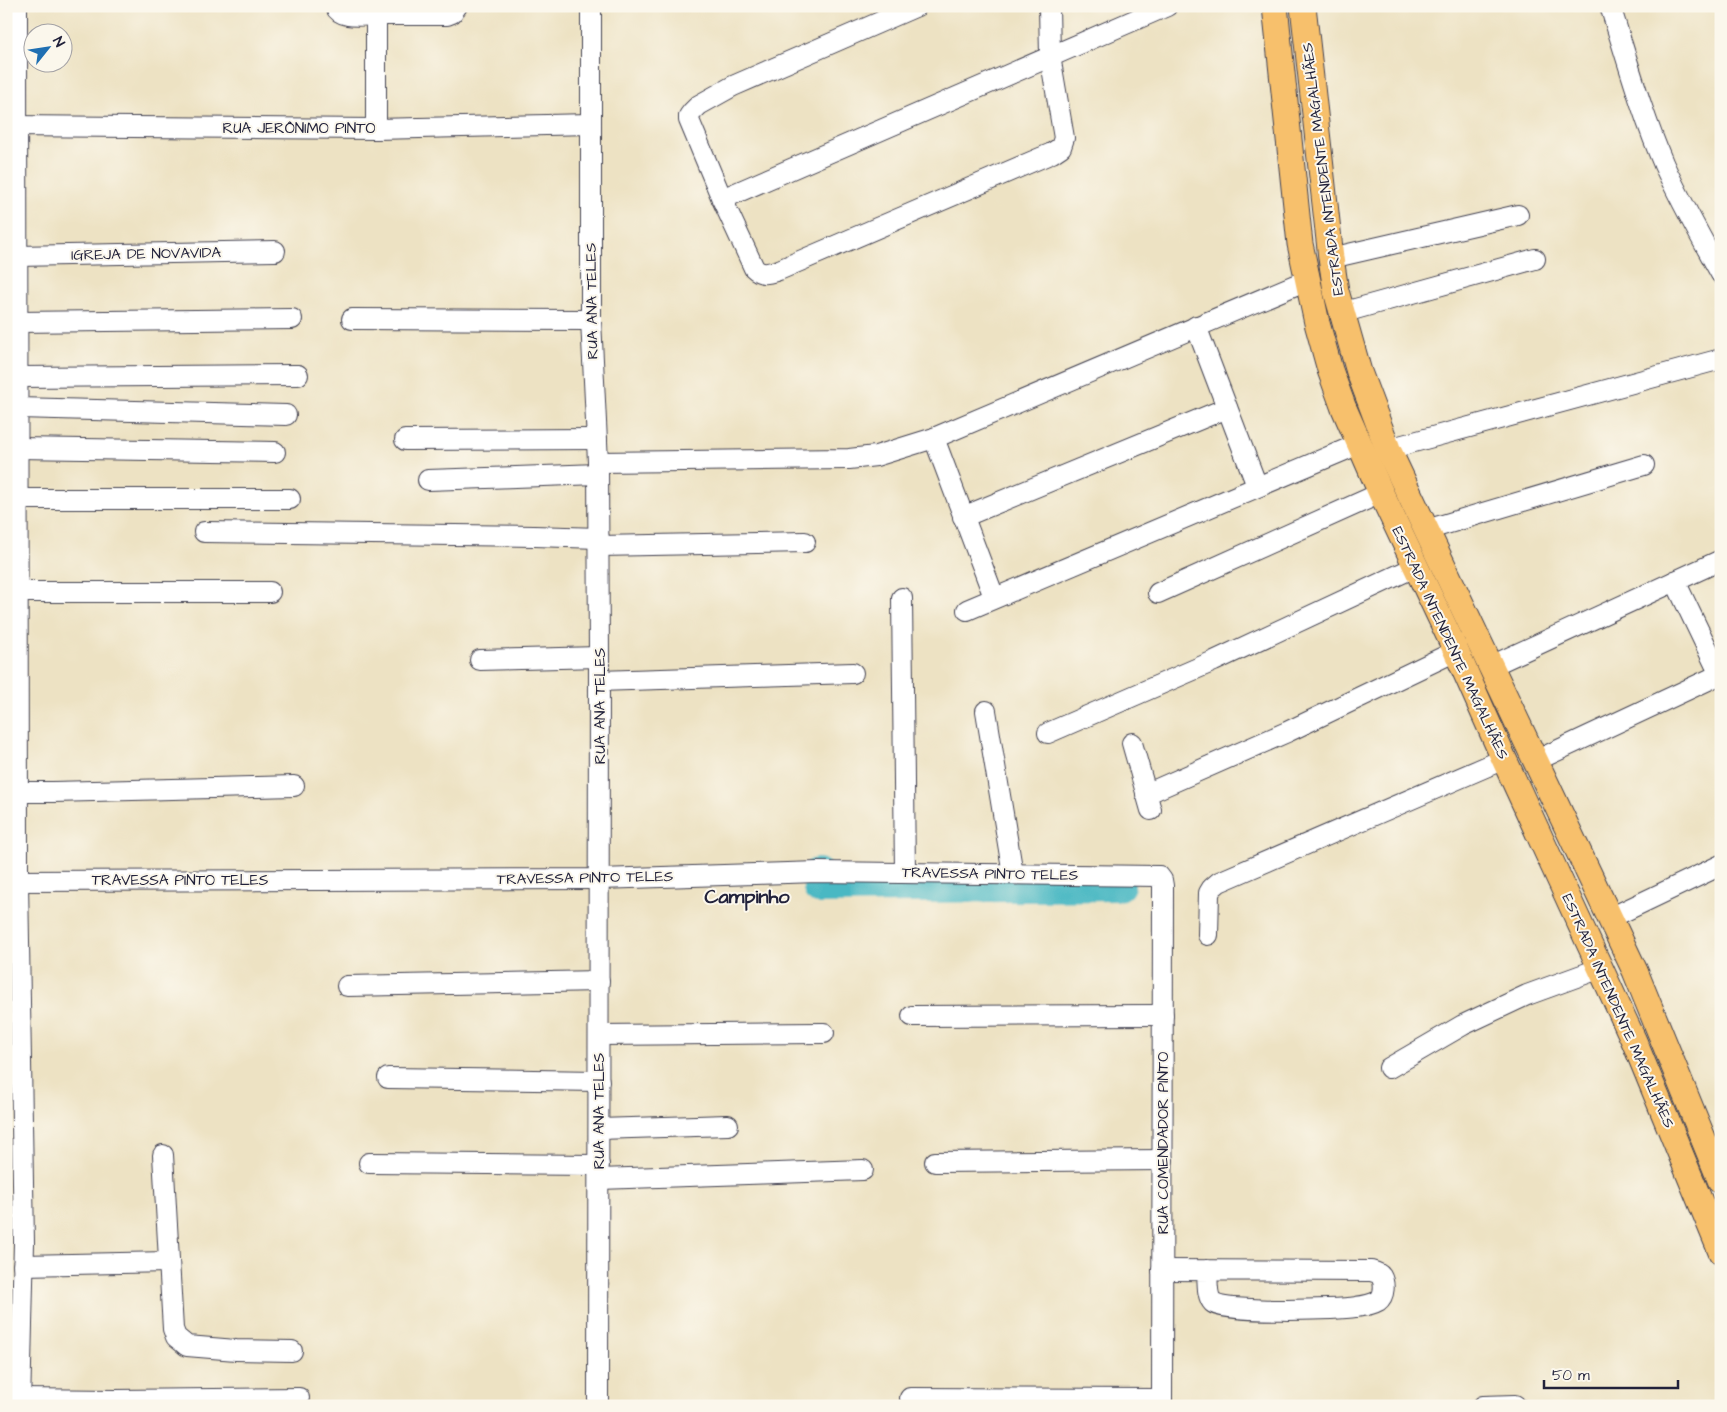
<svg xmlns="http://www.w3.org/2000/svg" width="1727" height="1412" viewBox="0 0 1727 1412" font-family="'Architects Daughter',sans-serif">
<rect width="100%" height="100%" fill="#fbf7ec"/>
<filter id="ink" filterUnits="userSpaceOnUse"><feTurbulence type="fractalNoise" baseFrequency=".02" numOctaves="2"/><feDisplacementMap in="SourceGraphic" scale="10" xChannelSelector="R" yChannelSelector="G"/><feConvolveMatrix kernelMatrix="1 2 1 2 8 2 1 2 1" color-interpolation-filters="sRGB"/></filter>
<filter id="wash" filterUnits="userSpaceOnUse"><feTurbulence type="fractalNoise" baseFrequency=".0096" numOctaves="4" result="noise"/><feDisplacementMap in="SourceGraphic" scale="20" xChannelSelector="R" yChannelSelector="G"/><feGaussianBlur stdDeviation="1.12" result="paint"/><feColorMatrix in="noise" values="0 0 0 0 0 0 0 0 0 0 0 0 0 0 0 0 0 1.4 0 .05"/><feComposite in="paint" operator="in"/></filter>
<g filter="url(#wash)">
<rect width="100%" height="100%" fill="#ede2c3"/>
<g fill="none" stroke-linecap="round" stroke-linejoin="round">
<polyline stroke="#4ab8c3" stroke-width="32" points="818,874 819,888 1119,885"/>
</g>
</g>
<g filter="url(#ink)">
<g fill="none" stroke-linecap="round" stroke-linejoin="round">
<g stroke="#403f4f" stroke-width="22">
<g id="minor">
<polyline points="17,6 18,881 24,1243 20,1406"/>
<path d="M335 6C341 20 363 15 376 15"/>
<polyline points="591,6 591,320 598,462 599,657 598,1406"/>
<path d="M917 6 733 86 699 105 692 112 689 116V120L722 199 754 268C762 276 769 273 779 270L1052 153 1061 147 1064 138 1050 56 1049 6"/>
<path d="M1610 6C1627 59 1642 114 1664 165 1681 202 1701 238 1721 274"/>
<polyline points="6,126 376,129 591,124"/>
<polyline points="376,129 376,15 447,15 452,13 457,6"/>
<polyline points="722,199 1167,6"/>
<polyline points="17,256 275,251"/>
<polyline points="1331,258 1518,215"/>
<polyline points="1341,313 1535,259"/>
<polyline points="352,319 591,320"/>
<polyline points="17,322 292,319"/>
<polyline points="1196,326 1257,486"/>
<polyline points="17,377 298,375"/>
<polyline points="18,408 286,415"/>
<polyline points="934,438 994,597"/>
<polyline points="405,440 597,439"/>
<polyline points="18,448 275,452"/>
<polyline points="1388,449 1721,359"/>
<polyline points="598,462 849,459 876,456 934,438 1307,280"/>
<polyline points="428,480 598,474"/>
<polyline points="6,499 290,499"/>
<polyline points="963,517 1227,408"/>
<polyline points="1426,530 1644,465"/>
<polyline points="204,532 534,536 599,538"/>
<polyline points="599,546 805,542"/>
<polyline points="1675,581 1721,677"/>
<polyline points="18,592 270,592"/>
<polyline points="1158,593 1381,493"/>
<polyline points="902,598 905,873"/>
<polyline points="967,610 1359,444"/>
<polyline points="480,660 599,657"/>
<polyline points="1491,666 1721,560"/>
<polyline points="599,681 853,673"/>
<polyline points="986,711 1013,874"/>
<polyline points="1048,733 1214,661 1415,567"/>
<polyline points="1132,743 1151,810"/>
<polyline points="1535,761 1721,674"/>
<polyline points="6,792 53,792 294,786"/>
<polyline points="1146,794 1287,732 1456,651"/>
<polyline points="6,881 600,879 818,872 1159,876 1162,880 1163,886 1162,1406"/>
<polyline points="1610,918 1721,865"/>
<polyline points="1208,935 1209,893 1212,888 1219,882 1504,759"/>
<polyline points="347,986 599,981"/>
<polyline points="912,1016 1163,1015"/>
<polyline points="599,1035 824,1033"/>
<polyline points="1389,1068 1463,1025 1527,995 1601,968"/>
<polyline points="388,1078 599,1081"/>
<polyline points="599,1129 728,1125"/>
<polyline points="163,1155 173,1329 176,1337 187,1346 236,1350 292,1351"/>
<polyline points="935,1162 1163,1160"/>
<polyline points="369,1163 599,1165"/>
<polyline points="599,1179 863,1170"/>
<polyline points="23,1265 169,1262"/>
<path d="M1162 1270C1232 1270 1301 1271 1371 1271 1375 1272 1379 1273 1381 1276 1385 1283 1385 1296 1378 1301 1373 1304 1363 1306 1356 1307 1338 1310 1223 1313 1213 1303 1206 1296 1208 1279 1207 1270"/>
<polyline points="910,1398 1162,1399"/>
<polyline points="20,1399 115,1400 299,1398"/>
<polyline points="1483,1406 1515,1405"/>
</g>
</g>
<g stroke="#403f4f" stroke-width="27">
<g id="major">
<polyline points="1275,6 1300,244 1317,323 1330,370 1343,406 1381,493 1456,651 1504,759 1634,1041 1721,1252"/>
<polyline points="1303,6 1331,258 1336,291 1359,372 1388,449 1635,971 1721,1182"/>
</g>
</g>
<use href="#minor" stroke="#fff" stroke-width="20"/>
<use href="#major" stroke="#f7c06c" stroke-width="25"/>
</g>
</g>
<g text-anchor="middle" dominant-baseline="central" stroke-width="4" stroke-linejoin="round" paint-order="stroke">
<g font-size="15" fill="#22223b" stroke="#fbf7ec">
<text x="299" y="128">RUA JERÔNIMO PINTO</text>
<text transform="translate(1323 169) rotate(-97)">ESTRADA INTENDENTE MAGALHÃES</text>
<text transform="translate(146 254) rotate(-1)">IGREJA DE NOVAVIDA</text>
<text transform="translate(592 301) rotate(-91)">RUA ANA TELES</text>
<text transform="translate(1450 643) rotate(65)">ESTRADA INTENDENTE MAGALHÃES</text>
<text transform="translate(600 706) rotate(-90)">RUA ANA TELES</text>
<text transform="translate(990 874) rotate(1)">TRAVESSA PINTO TELES</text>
<text transform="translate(585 878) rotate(-1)">TRAVESSA PINTO TELES</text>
<text x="180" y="880">TRAVESSA PINTO TELES</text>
<text transform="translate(1618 1011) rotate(66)">ESTRADA INTENDENTE MAGALHÃES</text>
<text transform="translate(599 1111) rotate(-90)">RUA ANA TELES</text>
<text transform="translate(1163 1143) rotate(-90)">RUA COMENDADOR PINTO</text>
</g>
<g font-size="20" font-weight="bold" fill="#22223b" stroke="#fbf7ec">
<text x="747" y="897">Campinho</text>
</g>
</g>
<rect width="1727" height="1412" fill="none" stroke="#fbf7ec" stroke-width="25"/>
<g transform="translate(48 48) rotate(60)"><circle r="24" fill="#fbf7ec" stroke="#a4a2a5"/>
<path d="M0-4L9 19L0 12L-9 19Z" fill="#1f6fb2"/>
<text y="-8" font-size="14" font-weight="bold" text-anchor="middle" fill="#22223b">N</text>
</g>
<path d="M1544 1380v8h134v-8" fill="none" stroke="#22223b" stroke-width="2.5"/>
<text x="1552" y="1380" font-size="15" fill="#22223b" stroke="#fbf7ec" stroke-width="4" paint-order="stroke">50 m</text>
</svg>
